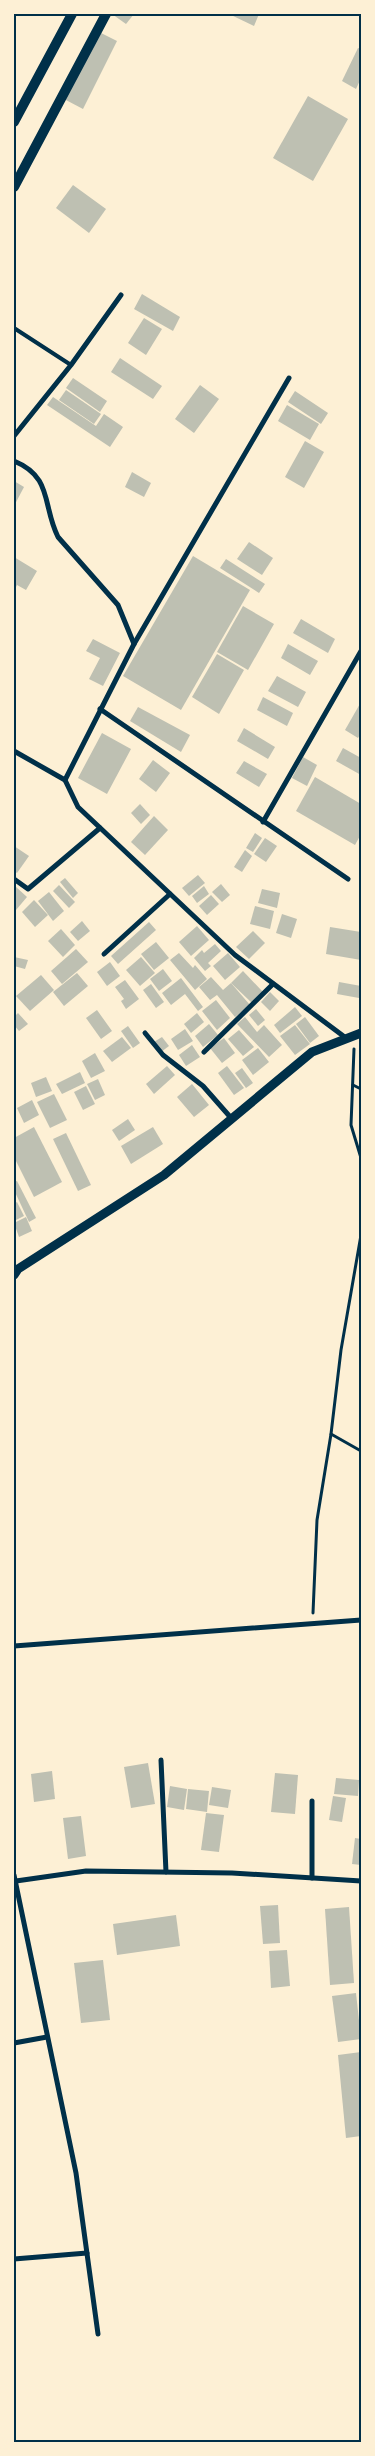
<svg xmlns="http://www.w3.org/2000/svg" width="375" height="2456" viewBox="0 0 375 2456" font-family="'Roboto Condensed',sans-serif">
<rect width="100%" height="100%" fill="#fdf0d5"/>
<g fill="#bec0b2">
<polygon points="112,14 134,14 126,24"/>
<polygon points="229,14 259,14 254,26"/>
<polygon points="99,32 117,41 83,109 64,99"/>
<polygon points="358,48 361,49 361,78 356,89 342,81"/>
<polygon points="308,96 348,119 313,181 273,158"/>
<polygon points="73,185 106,209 89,233 56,208"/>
<polygon points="142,294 180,317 173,331 134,309"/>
<polygon points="144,318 162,329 146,355 128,343"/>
<polygon points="120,358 162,386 153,399 111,372"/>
<polygon points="73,378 107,401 100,412 66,388"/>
<polygon points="200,385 219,399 194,433 175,419"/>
<polygon points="66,390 101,414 94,424 59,400"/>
<polygon points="295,391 328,413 321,424 288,402"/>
<polygon points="53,397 96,426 104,414 123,427 110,447 47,405"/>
<polygon points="287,405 319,424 310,440 278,421"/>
<polygon points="305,441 324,452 304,488 285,477"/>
<polygon points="132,472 151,483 144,497 125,487"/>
<polygon points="14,481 24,487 14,506"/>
<polygon points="249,542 273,558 262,575 237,559"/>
<polygon points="193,556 250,590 181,710 123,676"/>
<polygon points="14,557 37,571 26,590 17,585 14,591"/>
<polygon points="226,559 265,584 259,593 220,568"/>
<polygon points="243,606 274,624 248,670 217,652"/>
<polygon points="301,619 335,639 328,653 293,633"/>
<polygon points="93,639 120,653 103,686 89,679 100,658 86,651"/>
<polygon points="288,644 318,661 310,675 281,658"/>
<polygon points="217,654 244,670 219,714 192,697"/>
<polygon points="277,676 306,692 298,707 268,691"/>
<polygon points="263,697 293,713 287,726 257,710"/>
<polygon points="361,702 361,733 358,738 345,730"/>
<polygon points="138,707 190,735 181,752 130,721"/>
<polygon points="244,728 275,747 268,759 237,741"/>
<polygon points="102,733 131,749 107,794 78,778"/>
<polygon points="343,748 361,758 361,775 336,761"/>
<polygon points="303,757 317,765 307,786 292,778"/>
<polygon points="153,760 170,773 156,792 139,779"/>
<polygon points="244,761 267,774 259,787 236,773"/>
<polygon points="315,777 361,804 361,834 355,845 296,811"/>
<polygon points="140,804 150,815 141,824 131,813"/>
<polygon points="154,816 168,830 145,855 131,842"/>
<polygon points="255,833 262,838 253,852 246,848"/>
<polygon points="265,838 277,846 266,862 254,854"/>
<polygon points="14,846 29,856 17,873 14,871"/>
<polygon points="245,850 252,856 242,872 234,867"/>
<polygon points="198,875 205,883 189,896 182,888"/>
<polygon points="65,878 78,893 73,898 60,882"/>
<polygon points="221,884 230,895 222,902 212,892"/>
<polygon points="59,885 75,902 69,908 53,891"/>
<polygon points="15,886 27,897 16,910 14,908"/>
<polygon points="204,886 209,894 197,903 192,896"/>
<polygon points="262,889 280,893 277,908 258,903"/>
<polygon points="49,892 64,911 53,921 38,901"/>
<polygon points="211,895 219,904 207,915 199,906"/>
<polygon points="34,900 48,915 35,927 22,912"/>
<polygon points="255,906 274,911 270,929 250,924"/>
<polygon points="282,914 297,919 291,938 276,933"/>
<polygon points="82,921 90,931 78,941 70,932"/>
<polygon points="149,922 156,930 118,964 111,956"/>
<polygon points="197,926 209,940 191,956 179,942"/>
<polygon points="330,927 361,932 361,960 326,954"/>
<polygon points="61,929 75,945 63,957 48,941"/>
<polygon points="253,931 265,943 249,959 236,947"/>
<polygon points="156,942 169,958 154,970 141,954"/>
<polygon points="215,944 221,951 208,963 211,966 205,971 194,958 202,950 204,953"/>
<polygon points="76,949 88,962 62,984 51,971"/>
<polygon points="179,953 193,968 195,965 207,979 195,990 170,960"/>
<polygon points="228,953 240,967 225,980 213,966"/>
<polygon points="14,957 28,960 25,969 14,966"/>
<polygon points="141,957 155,973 140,986 126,970"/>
<polygon points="110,962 120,976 107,986 97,972"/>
<polygon points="163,969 172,981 159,991 150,979"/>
<polygon points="243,971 263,992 252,1003 231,983"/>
<polygon points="77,973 88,986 64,1006 53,992"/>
<polygon points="41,975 54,990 30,1011 16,996"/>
<polygon points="211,977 223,990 231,983 250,1005 235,1017 217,995 210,1000 199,987"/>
<polygon points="181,978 203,1007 198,1011 185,994 171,1005 162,993"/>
<polygon points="125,980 139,999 126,1009 121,1001 124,999 115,987"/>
<polygon points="339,982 361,986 359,998 337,994"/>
<polygon points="151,984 164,1002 156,1008 143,990"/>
<polygon points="270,992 279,1001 270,1011 261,1002"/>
<polygon points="216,1000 230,1018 217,1030 202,1011"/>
<polygon points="295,1007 302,1016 280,1033 274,1025"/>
<polygon points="256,1009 265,1020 258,1026 249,1015"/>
<polygon points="97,1010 112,1031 101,1039 86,1018"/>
<polygon points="18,1013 28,1024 19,1031 14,1025 14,1017"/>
<polygon points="197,1013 204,1022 191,1033 184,1024"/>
<polygon points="245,1017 257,1032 264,1025 282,1045 269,1057 237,1024"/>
<polygon points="305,1017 319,1036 310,1043 296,1024"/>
<polygon points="209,1024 218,1035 203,1047 195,1036"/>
<polygon points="295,1025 310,1044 295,1055 280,1036"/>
<polygon points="128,1026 140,1043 133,1048 121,1031"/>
<polygon points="185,1029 193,1041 178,1050 171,1039"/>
<polygon points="239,1030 254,1047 243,1056 228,1039"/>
<polygon points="122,1037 131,1048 112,1062 103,1051"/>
<polygon points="162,1037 169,1046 161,1052 154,1042"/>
<polygon points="224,1038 235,1053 222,1063 210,1048"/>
<polygon points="192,1045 200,1057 186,1066 179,1055"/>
<polygon points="258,1048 269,1062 253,1075 242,1060"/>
<polygon points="95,1053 105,1071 91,1078 82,1061"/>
<polygon points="167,1066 175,1075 154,1094 146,1084"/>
<polygon points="227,1066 244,1088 234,1095 218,1073"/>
<polygon points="242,1068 253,1083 246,1088 235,1073"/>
<polygon points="80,1072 85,1083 62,1094 56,1084"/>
<polygon points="46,1077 52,1091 36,1097 31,1083"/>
<polygon points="98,1079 105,1095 95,1100 87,1084"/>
<polygon points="192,1084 209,1105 194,1117 177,1097"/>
<polygon points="86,1086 95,1104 83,1110 74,1092"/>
<polygon points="54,1094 67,1120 50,1128 37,1102"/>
<polygon points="32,1100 39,1115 24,1123 17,1108"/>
<polygon points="128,1119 135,1130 119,1141 112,1130"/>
<polygon points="34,1127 62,1182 34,1197 14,1157 14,1138"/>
<polygon points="153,1127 163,1144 131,1164 121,1146"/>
<polygon points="66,1133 91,1185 78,1191 53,1139"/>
<polygon points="17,1181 36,1218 29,1222 14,1190 14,1182"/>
<polygon points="17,1202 24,1216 14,1221 14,1204"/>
<polygon points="26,1217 32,1231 19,1237 14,1223"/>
<polygon points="148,1763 155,1804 131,1808 124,1767"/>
<polygon points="52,1771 55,1799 34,1802 31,1774"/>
<polygon points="275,1773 298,1775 295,1814 271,1812"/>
<polygon points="336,1778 359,1780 358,1796 334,1794"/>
<polygon points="170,1786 187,1789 184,1810 167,1807"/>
<polygon points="212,1787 231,1790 228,1808 209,1805"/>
<polygon points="188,1789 209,1791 207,1812 186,1809"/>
<polygon points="333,1796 346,1798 342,1822 329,1820"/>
<polygon points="206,1813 224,1815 219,1852 201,1850"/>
<polygon points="81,1816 86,1856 68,1859 63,1818"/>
<polygon points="355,1838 361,1839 361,1865 352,1864"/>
<polygon points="278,1905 280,1943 263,1944 260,1906"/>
<polygon points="349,1907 354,1983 330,1985 325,1909"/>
<polygon points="176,1915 180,1946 117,1955 113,1924"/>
<polygon points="287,1950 290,1986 271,1988 269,1951"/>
<polygon points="103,1960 110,2020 81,2023 74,1963"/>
<polygon points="356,1993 361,2039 338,2042 332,1996"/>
<polygon points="361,2052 361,2136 346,2138 338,2055"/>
</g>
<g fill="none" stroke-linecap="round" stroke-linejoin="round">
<g stroke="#003049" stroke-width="3">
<polyline points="354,1049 351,1125 361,1158"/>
<polyline points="353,1085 361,1089"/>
<polyline points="331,1434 361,1451"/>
<polyline points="313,1613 317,1520 331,1434 341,1350 361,1235"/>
</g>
<polyline stroke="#003049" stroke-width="4" points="14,328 71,365"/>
<g stroke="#003049" stroke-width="5">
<polyline points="289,378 134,644 65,780 78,807 235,955 346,1038"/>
<polyline points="14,436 71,365 121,295"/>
<path d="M14 461C53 477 42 505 58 537L118 605 134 644"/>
<polyline points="100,709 348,879"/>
<polyline points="14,751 65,780"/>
<polyline points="263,822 361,651"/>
<polyline points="14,879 28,889 100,828"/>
<polyline points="104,954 170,894"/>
<polyline points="145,1033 163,1055 203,1086 232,1119"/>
<polyline points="204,1052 273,984"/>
<polyline points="14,1646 361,1620"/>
<polyline points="161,1760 166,1872"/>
<polyline points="312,1801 312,1878"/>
<polyline points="14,1875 76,2173 98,2334"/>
<polyline points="16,1881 86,1871 232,1873 361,1881"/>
<polyline points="14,2043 47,2037"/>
<polyline points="14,2259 87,2253"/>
</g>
<polyline stroke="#003049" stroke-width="9" points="14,1275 18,1269 164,1175 312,1052 361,1033"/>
<g stroke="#003049" stroke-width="10">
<polyline points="14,122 72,14"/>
<polyline points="14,187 106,14"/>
</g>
</g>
<rect width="375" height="2456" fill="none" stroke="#fdf0d5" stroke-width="30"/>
<rect x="15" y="15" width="345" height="2426" fill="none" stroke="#003049" stroke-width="2"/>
</svg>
